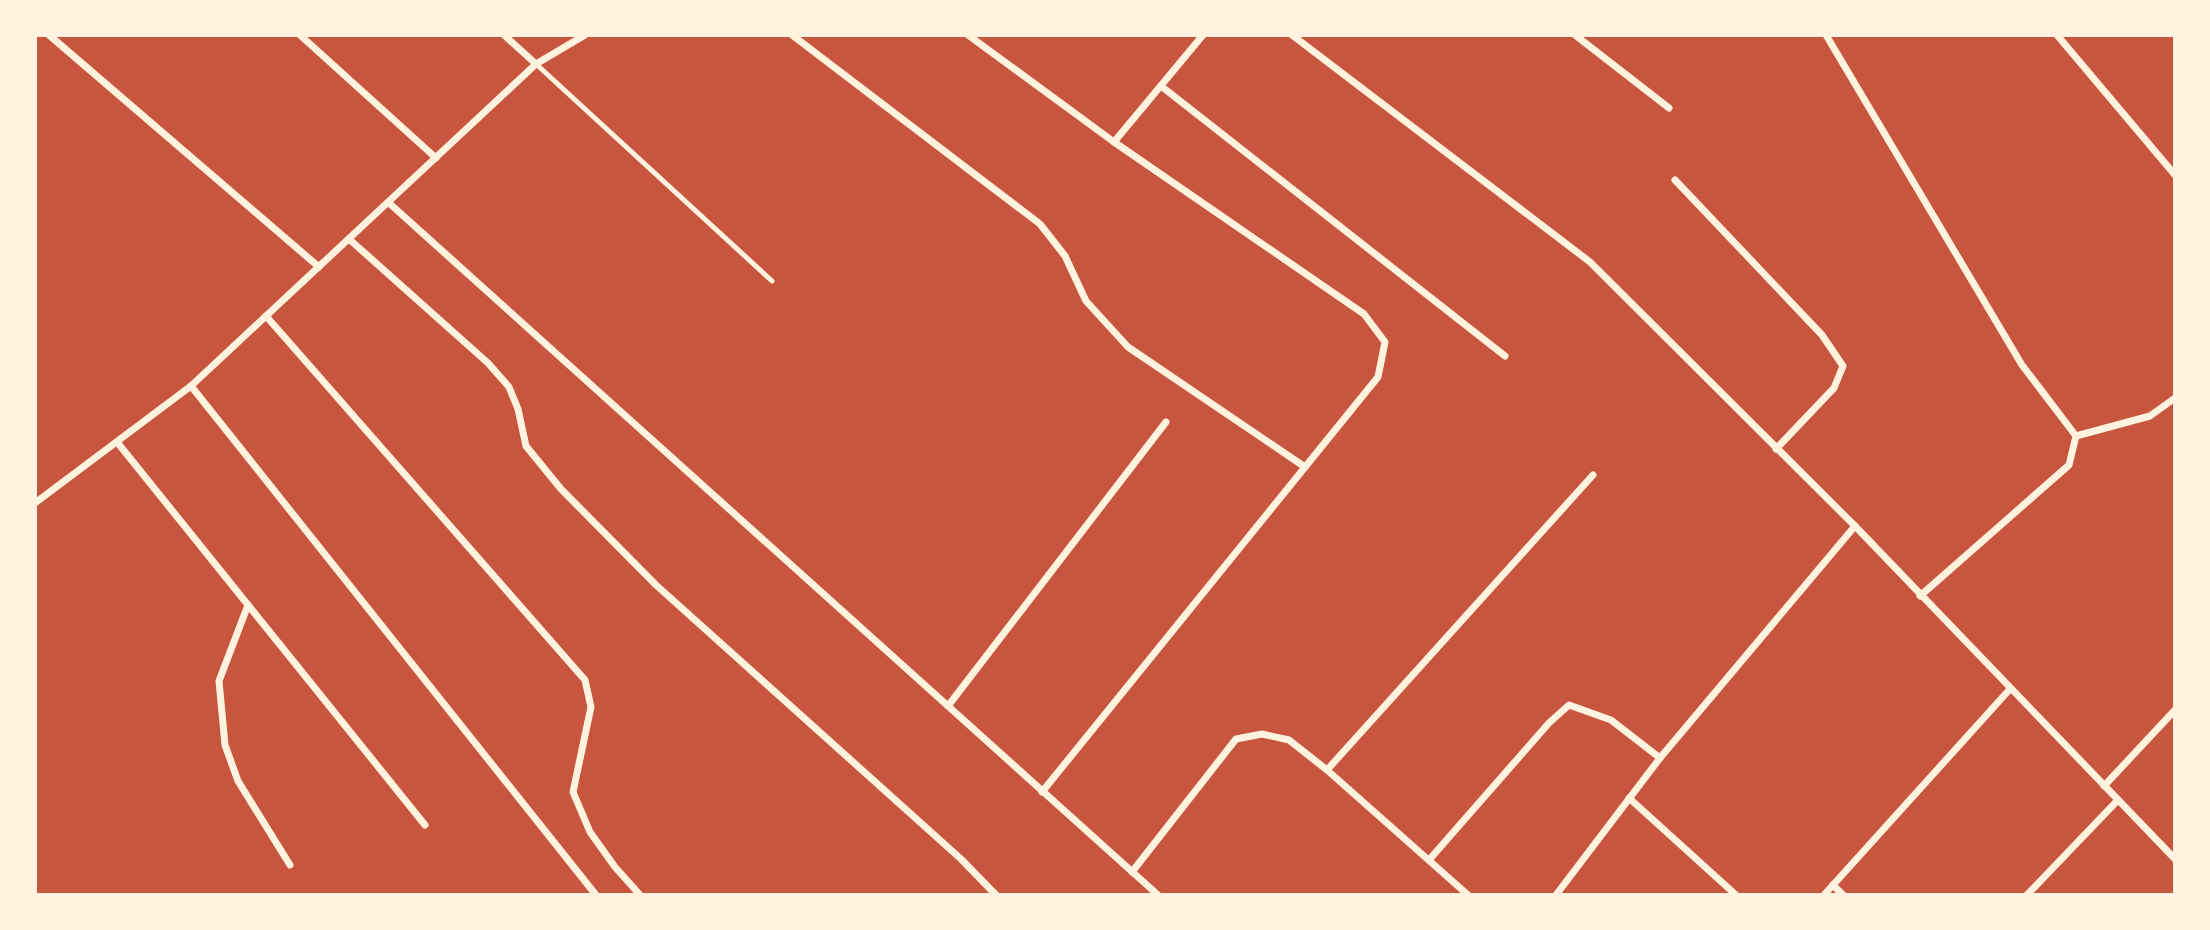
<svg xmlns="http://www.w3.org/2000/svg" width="2210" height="930" viewBox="0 0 2210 930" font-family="Rubik,sans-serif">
<rect width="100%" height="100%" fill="#c8553d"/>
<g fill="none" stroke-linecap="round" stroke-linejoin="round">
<polyline stroke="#fff3e0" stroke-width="5" points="536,64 772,281"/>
<g stroke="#fff3e0" stroke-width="7">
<polyline points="49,35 319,267"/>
<polyline points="300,35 436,158"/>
<polyline points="504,35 536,64"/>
<polyline points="792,35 1040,224 1065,256 1086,301 1128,347 1305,467"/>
<polyline points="968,35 1114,142 1364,314 1385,342 1378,377 1042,792"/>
<polyline points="1292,35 1590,262 1855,526 2175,859"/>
<polyline points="1575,35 1669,108"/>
<polyline points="1826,35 2022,365 2076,436 2069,465 1920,596"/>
<polyline points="2057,35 2175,175"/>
<polyline points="1161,86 1505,356"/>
<polyline points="1114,142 1203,35"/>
<polyline points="1675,180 1822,335 1843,366 1834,388 1776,449"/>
<polyline points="389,203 1158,895"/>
<polyline points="349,239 488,363 509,387 518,409 526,446 561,489 656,585 961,859 996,895"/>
<polyline points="266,316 585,680 591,707 573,792 590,832 615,867 640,895"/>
<polyline points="191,386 596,895"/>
<polyline points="2076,436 2150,416 2175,398"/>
<polyline points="117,442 425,825"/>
<polyline points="35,503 191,386 536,64 585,35"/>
<polyline points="248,605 219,681 225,745 238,781 290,865"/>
<polyline points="948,706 1166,422"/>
<polyline points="1327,770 1593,475"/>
<polyline points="2104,786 2175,710"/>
<polyline points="1629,798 1736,895"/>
<polyline points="1429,860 1549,723 1569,705 1611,720 1660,758"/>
<polyline points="1132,872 1236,739 1262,734 1289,740 1327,770 1468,895"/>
<polyline points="1833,885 1843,895"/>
<polyline points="1556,895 1660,758 1855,526"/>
<polyline points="1824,895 2010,689"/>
<polyline points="2027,895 2118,800"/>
</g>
</g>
<rect width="2210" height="930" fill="none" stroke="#fff3e0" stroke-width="74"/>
</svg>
